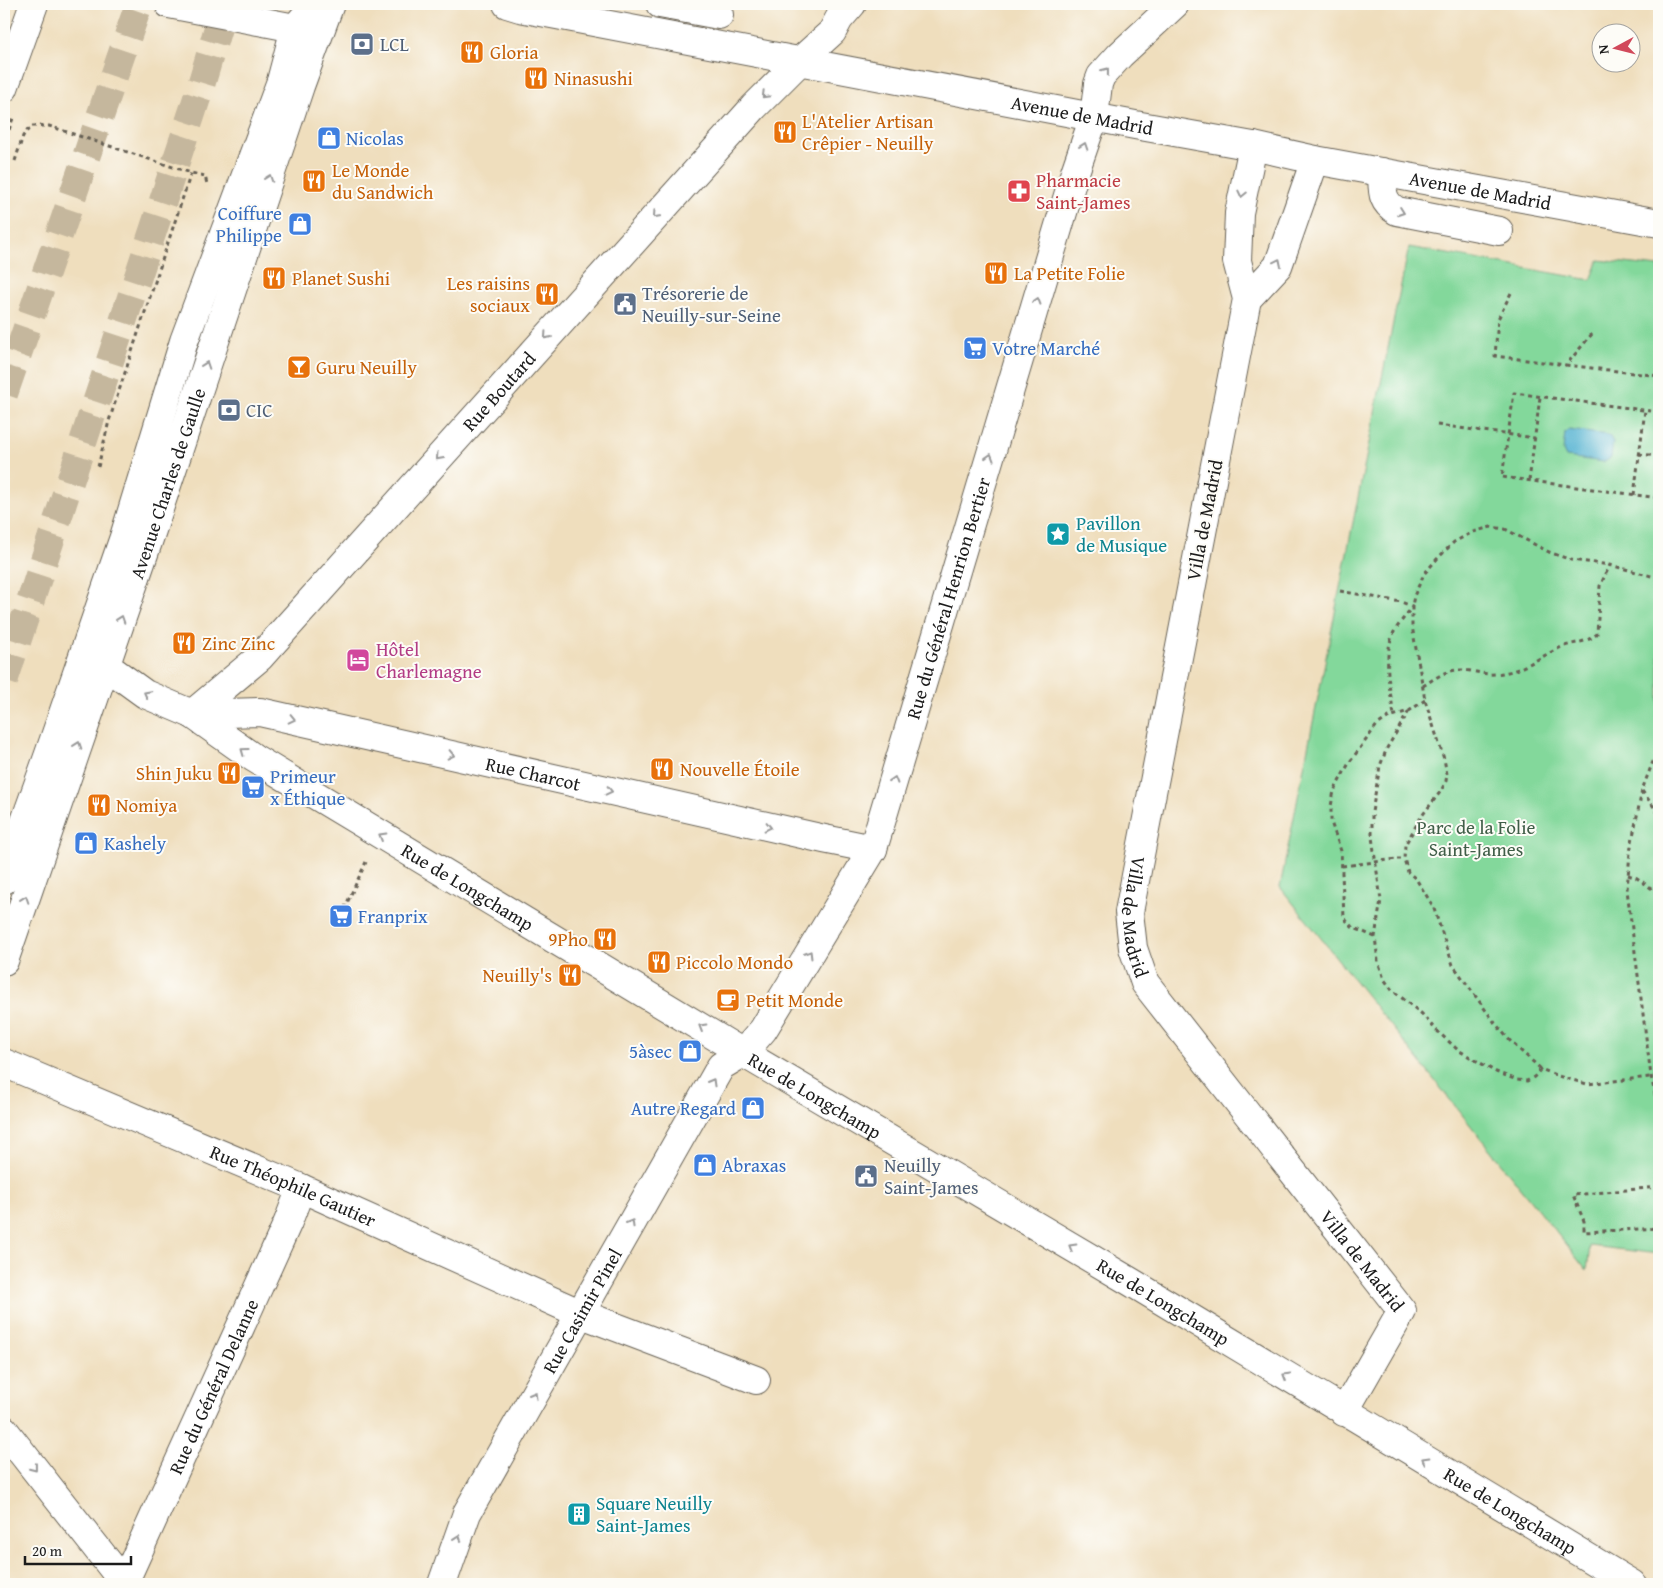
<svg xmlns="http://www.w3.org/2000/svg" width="1663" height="1588" viewBox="0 0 1663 1588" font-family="'Gentium Book Plus',serif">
<rect width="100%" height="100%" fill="#fdfcf7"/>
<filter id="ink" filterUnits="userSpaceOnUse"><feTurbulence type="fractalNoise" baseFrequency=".02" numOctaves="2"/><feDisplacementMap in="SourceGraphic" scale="10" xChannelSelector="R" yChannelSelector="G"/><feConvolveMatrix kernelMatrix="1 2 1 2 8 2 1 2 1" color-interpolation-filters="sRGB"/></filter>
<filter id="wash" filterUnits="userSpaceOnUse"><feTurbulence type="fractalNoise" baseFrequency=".0096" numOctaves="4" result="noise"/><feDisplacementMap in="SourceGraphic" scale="20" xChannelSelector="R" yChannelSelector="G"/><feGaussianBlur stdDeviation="1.12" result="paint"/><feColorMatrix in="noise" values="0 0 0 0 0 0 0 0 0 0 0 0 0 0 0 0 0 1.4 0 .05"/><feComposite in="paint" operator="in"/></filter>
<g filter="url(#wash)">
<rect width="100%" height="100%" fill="#efdebd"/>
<polygon fill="#83d89b" stroke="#507a5c" points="1409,247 1591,280 1599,260 1659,267 1659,1254 1590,1246 1587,1271 1280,887 1393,323"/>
<polygon fill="#53b2d2" stroke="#386777" points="1569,430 1609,435 1613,442 1611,458 1604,462 1566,457 1563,451 1565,433"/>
</g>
<g filter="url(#ink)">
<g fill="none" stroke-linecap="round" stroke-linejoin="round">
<g stroke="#c5b79d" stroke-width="28" stroke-dasharray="28 14" stroke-linecap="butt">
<polyline points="4,394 139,4"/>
<polyline points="4,681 199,92 225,4"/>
</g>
<g stroke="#666054" stroke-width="30">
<g id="minor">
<polyline points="169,4 295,28 307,14"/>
<path id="s1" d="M507 4 520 8 1135 125 1253 146 1315 160 1659 223"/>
<polyline points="660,4 719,15"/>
<polyline points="4,88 34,4"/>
<path id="s2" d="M1253 146 1239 213 1237 261 1247 299 1129 912 1133 948 1145 983 1402 1311 1344 1412"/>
<path d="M1382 172C1383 190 1380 201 1397 211L1499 231"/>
<polyline points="1247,299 1278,266 1315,160"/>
<path id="s3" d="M105 665 145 694 192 714 254 758 743 1053 1131 1282 1632 1584"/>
<path id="s4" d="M192 714 260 657 754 107 800 61 832 32 839 19 852 4"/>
<path id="s5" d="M192 714 260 712 824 839 873 849"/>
<polyline points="4,880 49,754 124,537 184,341 281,81 295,28"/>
<path id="s6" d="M4 961 148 542 300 86 330 4"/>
<path id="s7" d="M4 1063 301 1188 579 1313 756 1380"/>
<polyline points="4,1430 125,1584"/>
<path id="s8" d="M124 1583 288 1222 301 1188"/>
<path id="s9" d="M442 1584 467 1513 721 1066 743 1053 763 1030 873 849 1075 172 1094 117 1098 84 1101 76 1120 55 1175 4"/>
</g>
</g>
<g stroke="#666054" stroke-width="3" stroke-dasharray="4 4" stroke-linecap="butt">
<polyline points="4,145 13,118"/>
<polyline points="15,161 23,136 31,126 49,126 191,173 205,176 207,184"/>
<polyline points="1511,293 1498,319 1495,356 1566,365"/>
<polyline points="1592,334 1566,365 1659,376"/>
<polyline points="1659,412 1514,393 1502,477 1659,498"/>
<polyline points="1437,425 1535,438"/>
<polyline points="1639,454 1659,456"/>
<polyline points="98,467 109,421 191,173"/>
<polyline points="1529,481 1540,397"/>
<polyline points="1634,495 1645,410"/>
<polyline points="1659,578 1610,565 1571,560 1549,552 1505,529 1491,527 1473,532 1454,542 1437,559 1424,574 1414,596 1412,606 1412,626 1425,700 1444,759 1447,774 1446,781 1441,791 1421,817 1405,845 1404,859 1408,872 1416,879 1433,906 1453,965 1495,1023 1511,1042 1541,1069 1558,1076 1587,1084 1659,1076"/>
<path d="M1340 591 1401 602 1412 606C1407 615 1399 623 1394 632 1382 657 1390 690 1394 715"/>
<path d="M1423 686C1434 679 1447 669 1461 670 1473 670 1483 675 1495 674 1523 672 1538 657 1562 647 1575 642 1587 643 1597 634L1600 586 1610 565"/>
<polyline points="1409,711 1387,748 1380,766 1372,812 1372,837 1381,900 1375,937 1378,961 1384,979 1392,990 1422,1014 1434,1028 1458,1050 1496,1072 1517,1080 1527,1081 1534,1077 1541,1069"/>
<polyline points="1659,746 1642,790 1630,852 1627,890 1651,1076 1659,1113"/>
<polyline points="1642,791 1654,807 1659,818"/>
<polyline points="1397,859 1404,859"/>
<polyline points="1342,866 1351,865"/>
<polyline points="1628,875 1637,878 1655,891 1659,893"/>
<polyline points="341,916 366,862"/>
<polyline points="1375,937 1352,927 1344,918 1341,851 1331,822 1331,806 1334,791 1349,763 1377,725 1389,717 1409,711 1425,700"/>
<polyline points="1659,1187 1573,1195 1584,1221 1584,1232 1659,1228"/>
</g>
<use href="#minor" stroke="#fff" stroke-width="28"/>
<polyline stroke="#666054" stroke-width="3" stroke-dasharray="4 4" stroke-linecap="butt" points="1351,865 1397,859"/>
</g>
<defs><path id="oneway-chevron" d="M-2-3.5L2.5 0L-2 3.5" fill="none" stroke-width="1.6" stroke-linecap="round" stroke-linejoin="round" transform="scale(1.25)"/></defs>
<g stroke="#999">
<use href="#oneway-chevron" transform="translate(1106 71) rotate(-52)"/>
<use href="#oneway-chevron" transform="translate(765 95) rotate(135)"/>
<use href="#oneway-chevron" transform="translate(1084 146) rotate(-71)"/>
<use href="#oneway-chevron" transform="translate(269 178) rotate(-71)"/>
<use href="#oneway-chevron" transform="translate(1242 194) rotate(103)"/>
<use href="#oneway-chevron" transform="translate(1401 212) rotate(20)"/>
<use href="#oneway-chevron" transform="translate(656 215) rotate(132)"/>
<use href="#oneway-chevron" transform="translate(1278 262) rotate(-64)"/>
<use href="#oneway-chevron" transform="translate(1037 301) rotate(-73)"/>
<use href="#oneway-chevron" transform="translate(547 336) rotate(132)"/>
<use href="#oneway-chevron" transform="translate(206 365) rotate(-71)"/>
<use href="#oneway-chevron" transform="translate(439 457) rotate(132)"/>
<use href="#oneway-chevron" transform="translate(990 457) rotate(-73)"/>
<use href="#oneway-chevron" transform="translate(121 619) rotate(-71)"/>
<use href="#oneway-chevron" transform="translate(147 694) rotate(-152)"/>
<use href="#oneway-chevron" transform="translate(292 719) rotate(13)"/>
<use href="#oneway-chevron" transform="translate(78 745) rotate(-71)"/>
<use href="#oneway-chevron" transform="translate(244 751) rotate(-144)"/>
<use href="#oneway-chevron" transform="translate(451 755) rotate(13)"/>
<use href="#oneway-chevron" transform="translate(894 780) rotate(-73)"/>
<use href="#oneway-chevron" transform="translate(609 791) rotate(13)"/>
<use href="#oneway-chevron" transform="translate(768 827) rotate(13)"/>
<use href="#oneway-chevron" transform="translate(382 836) rotate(-149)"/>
<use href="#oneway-chevron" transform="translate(25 899) rotate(-71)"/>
<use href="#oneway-chevron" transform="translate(809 954) rotate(-59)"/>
<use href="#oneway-chevron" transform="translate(702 1027) rotate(-149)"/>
<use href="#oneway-chevron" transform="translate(712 1082) rotate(-60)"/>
<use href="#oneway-chevron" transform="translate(631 1223) rotate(-60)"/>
<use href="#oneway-chevron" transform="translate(1072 1247) rotate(-149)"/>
<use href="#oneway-chevron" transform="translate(1286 1376) rotate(-149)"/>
<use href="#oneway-chevron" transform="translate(534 1395) rotate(-60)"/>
<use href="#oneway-chevron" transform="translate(1425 1460) rotate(-149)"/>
<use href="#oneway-chevron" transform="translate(34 1468) rotate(52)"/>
<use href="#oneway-chevron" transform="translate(458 1538) rotate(-71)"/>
</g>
</g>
<defs>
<g id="bank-square" transform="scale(1.25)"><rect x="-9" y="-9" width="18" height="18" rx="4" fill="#5c6f8a" stroke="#fdfcf7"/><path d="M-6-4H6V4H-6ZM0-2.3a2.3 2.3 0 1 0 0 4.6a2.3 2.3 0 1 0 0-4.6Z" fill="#fff"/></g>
<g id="restaurant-square" transform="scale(1.25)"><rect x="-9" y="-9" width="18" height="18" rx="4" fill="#e8710a" stroke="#fdfcf7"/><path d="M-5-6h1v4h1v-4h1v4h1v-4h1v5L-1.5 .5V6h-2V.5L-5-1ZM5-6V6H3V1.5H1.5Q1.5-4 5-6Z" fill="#fff"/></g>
<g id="shop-square" transform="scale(1.25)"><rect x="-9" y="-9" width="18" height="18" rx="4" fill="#3f7fe0" stroke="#fdfcf7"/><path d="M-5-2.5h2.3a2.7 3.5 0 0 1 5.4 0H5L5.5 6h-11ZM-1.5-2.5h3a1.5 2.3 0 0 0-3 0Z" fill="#fff"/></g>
<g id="pharmacy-square" transform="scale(1.25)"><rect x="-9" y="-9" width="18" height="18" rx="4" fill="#e0444e" stroke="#fdfcf7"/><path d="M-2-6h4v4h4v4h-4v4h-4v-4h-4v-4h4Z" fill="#fff"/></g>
<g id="civic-square" transform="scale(1.25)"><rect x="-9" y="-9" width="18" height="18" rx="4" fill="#5c6f8a" stroke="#fdfcf7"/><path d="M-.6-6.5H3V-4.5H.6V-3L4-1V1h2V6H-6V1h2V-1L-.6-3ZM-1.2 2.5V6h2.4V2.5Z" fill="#fff"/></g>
<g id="supermarket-square" transform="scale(1.25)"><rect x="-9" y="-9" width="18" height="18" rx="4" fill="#3f7fe0" stroke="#fdfcf7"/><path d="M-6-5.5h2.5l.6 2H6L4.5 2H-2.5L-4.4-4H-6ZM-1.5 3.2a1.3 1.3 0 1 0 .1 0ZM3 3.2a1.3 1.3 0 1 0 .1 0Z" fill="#fff"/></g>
<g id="bar-square" transform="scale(1.25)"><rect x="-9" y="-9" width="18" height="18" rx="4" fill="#e8710a" stroke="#fdfcf7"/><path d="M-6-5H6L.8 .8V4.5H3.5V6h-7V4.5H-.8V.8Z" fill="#fff"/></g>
<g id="sight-square" transform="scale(1.25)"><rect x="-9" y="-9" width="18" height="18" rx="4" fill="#0f9aa8" stroke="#fdfcf7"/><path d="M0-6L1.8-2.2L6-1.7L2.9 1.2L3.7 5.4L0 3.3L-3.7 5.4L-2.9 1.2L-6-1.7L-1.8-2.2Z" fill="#fff"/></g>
<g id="hotel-square" transform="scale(1.25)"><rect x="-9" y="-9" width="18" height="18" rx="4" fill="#d1479c" stroke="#fdfcf7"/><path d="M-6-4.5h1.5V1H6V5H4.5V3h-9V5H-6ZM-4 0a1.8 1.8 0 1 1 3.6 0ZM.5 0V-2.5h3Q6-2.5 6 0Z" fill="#fff"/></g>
<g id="cafe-square" transform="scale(1.25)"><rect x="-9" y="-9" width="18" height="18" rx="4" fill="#e8710a" stroke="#fdfcf7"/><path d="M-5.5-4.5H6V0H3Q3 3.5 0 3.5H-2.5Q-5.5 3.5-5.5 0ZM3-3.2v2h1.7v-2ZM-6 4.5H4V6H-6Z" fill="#fff"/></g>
<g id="building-square" transform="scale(1.25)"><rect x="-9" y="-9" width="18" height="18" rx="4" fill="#0f9aa8" stroke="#fdfcf7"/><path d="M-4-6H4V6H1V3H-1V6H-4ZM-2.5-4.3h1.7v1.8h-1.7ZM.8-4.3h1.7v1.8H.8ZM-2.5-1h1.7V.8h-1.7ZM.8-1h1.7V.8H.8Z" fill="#fff"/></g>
</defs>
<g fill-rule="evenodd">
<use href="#bank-square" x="362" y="44"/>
<use href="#restaurant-square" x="472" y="52"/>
<use href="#restaurant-square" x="536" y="78"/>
<use href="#restaurant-square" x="785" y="132"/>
<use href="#shop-square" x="329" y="138"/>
<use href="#restaurant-square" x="314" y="181"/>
<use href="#pharmacy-square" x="1019" y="191"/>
<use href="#shop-square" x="300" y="224"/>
<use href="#restaurant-square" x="996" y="273"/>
<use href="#restaurant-square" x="274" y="278"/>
<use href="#restaurant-square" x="547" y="294"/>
<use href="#civic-square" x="625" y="304"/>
<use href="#supermarket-square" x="975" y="348"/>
<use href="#bar-square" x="299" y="367"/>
<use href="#bank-square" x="229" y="410"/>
<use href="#sight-square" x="1058" y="534"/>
<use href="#restaurant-square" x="184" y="643"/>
<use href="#hotel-square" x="358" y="660"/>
<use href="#restaurant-square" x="662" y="769"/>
<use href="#restaurant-square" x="229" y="773"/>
<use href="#supermarket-square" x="253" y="787"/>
<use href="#restaurant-square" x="99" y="805"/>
<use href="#shop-square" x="86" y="843"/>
<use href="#supermarket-square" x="341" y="916"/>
<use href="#restaurant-square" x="605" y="939"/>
<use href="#restaurant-square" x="659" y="962"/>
<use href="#restaurant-square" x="570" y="975"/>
<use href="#cafe-square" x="728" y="1000"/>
<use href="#shop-square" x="690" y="1051"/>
<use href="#shop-square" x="753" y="1108"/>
<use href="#shop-square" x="705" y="1165"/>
<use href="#civic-square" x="866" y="1176"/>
<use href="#building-square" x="579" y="1514"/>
</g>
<g text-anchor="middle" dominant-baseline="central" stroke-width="4" stroke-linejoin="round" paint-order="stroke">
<g font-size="19" fill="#4e5e75" stroke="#fdfcf7" text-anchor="start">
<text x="380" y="44">LCL</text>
<text x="642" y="293">Trésorerie de<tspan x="642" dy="22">Neuilly-sur-Seine</tspan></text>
<text x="246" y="410">CIC</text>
<text x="884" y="1165">Neuilly<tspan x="884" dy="22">Saint-James</tspan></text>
</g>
<g font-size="19" fill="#c56008" stroke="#fdfcf7" text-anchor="start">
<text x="490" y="52">Gloria</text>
<text x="554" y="78">Ninasushi</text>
<text x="802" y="121">L'Atelier Artisan<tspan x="802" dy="22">Crêpier - Neuilly</tspan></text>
<text x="332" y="170">Le Monde<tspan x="332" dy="22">du Sandwich</tspan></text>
<text x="1014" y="273">La Petite Folie</text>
<text x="292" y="278">Planet Sushi</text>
<text x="530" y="283" text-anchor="end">Les raisins<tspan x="530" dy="22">sociaux</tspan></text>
<text x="316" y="367">Guru Neuilly</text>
<text x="202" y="643">Zinc Zinc</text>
<text x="680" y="769">Nouvelle Étoile</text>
<text x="212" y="773" text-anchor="end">Shin Juku</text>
<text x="116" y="805">Nomiya</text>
<text x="588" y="939" text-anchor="end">9Pho</text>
<text x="676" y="962">Piccolo Mondo</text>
<text x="552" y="975" text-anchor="end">Neuilly's</text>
<text x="746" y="1000">Petit Monde</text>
</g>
<g font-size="19" fill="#1c1c1c" stroke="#fdfcf7">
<text stroke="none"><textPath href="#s1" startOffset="586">Avenue de Madrid</textPath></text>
<text stroke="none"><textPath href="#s1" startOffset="991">Avenue de Madrid</textPath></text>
<text stroke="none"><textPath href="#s4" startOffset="446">Rue Boutard</textPath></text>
<text stroke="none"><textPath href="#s6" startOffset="505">Avenue Charles de Gaulle</textPath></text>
<text transform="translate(1204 520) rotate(-79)">Villa de Madrid</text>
<text stroke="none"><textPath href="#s9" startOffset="1119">Rue du Général Henrion Bertier</textPath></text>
<text stroke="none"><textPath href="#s5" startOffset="348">Rue Charcot</textPath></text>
<text stroke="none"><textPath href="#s3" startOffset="426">Rue de Longchamp</textPath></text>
<text stroke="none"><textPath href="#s2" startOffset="785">Villa de Madrid</textPath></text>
<text stroke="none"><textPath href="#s3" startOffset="831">Rue de Longchamp</textPath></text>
<text stroke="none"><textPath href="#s7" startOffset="314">Rue Théophile Gautier</textPath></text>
<text stroke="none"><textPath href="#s2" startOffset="1206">Villa de Madrid</textPath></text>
<text stroke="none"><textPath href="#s3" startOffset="1236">Rue de Longchamp</textPath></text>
<text stroke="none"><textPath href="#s9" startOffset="308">Rue Casimir Pinel</textPath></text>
<text stroke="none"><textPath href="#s8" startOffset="216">Rue du Général Delanne</textPath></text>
<text stroke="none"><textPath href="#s3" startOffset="1641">Rue de Longchamp</textPath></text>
</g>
<g font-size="19" fill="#366cbe" stroke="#fdfcf7" text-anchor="start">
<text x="346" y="138">Nicolas</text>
<text x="282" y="213" text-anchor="end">Coiffure<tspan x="282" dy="22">Philippe</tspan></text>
<text x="992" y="348">Votre Marché</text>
<text x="270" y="776">Primeur<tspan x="270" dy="22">x Éthique</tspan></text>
<text x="104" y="843">Kashely</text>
<text x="358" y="916">Franprix</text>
<text x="672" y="1051" text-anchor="end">5àsec</text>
<text x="736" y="1108" text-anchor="end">Autre Regard</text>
<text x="722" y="1165">Abraxas</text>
</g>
<g font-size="19" fill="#be3a42" stroke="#fdfcf7" text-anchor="start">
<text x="1036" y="180">Pharmacie<tspan x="1036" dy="22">Saint-James</tspan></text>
</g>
<g font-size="19" fill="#0d838f" stroke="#fdfcf7" text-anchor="start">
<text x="1076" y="523">Pavillon<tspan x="1076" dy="22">de Musique</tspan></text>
<text x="596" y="1503">Square Neuilly<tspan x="596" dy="22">Saint-James</tspan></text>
</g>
<g font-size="19" fill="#b23c85" stroke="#fdfcf7" text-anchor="start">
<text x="376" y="649">Hôtel<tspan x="376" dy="22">Charlemagne</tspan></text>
</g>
<g font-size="19" fill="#405e48" stroke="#fdfcf7">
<text x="1476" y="827">Parc de la Folie<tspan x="1476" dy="22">Saint-James</tspan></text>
</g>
</g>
<rect width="1663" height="1588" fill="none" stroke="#fdfcf7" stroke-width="20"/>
<g transform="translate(1616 48) rotate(263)"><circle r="24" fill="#fdfcf7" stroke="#a3a29f"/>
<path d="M0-4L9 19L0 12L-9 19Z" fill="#d1495b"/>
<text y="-8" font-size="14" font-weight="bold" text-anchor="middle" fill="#1c1c1c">N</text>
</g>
<path d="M25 1556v8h106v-8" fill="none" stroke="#1c1c1c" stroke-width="2.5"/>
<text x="32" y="1556" font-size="15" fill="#1c1c1c" stroke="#fdfcf7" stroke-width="4" paint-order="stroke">20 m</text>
</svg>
